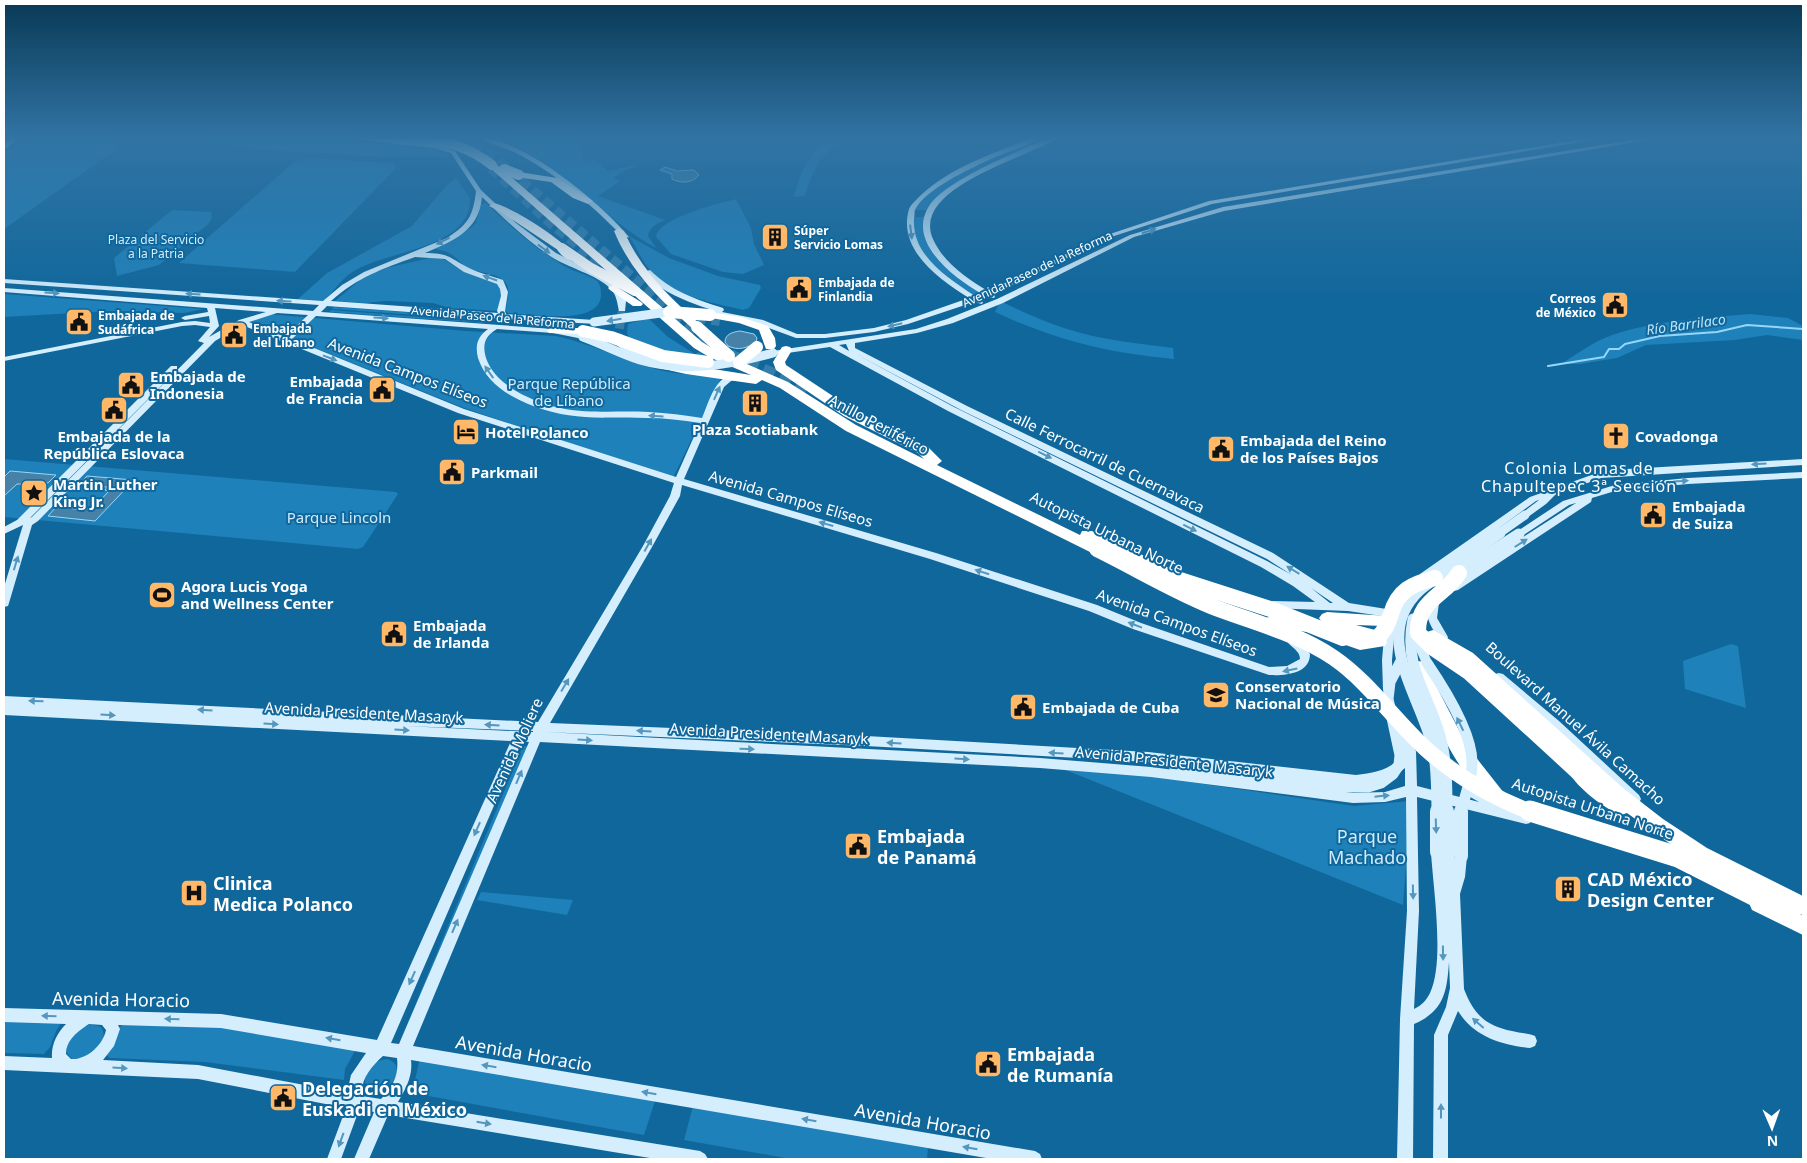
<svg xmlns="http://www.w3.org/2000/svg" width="1807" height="1163" viewBox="0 0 1807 1163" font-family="'Noto Sans',sans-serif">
<rect width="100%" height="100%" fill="#10679b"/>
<g fill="#1f81b9">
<polygon points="22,137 109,137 118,148 4,229 4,151"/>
<polygon points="177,137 333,137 361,142 427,146 447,153 448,158 385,157 253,149 237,145 176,141"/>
<path d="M494 137H575L584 161 596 159 607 171 635 165 637 167 627 169 613 178 620 181 598 196 665 220C658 223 649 227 648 236L656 248C600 217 556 159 494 137Z"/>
<path d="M830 137H843C823 156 812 168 805 196L794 197C800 172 809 153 830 137Z"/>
<polygon points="1035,137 1051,137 953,188 932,210 914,210 919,202 938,185"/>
<polygon points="309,158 394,163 396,168 295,272 179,263 294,162"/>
<path d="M456 178 470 198C472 250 383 250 351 273 341 280 333 292 324 301L298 299 327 273 412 226 448 184Z"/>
<path d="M736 199 751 228 754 244 764 265 743 274 723 272 671 254 656 237C658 218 720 203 736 199Z"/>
<path d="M486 203C510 227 535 248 564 266 574 272 587 274 596 280 600 283 601 289 601 294 602 327 528 314 508 313L505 311C507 302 512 288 504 281 496 273 480 273 470 269 462 266 459 259 452 255 447 251 439 250 433 248L471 228 476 223 481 204Z"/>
<polygon points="172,210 211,212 212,218 208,224 159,265 117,276 114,258"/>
<path d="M927 216C928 259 956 271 987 294L974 299C942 274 915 261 912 218Z"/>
<path d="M629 236 669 258 718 276 760 285 761 288 749 308 743 310C710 302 676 297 652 272 642 262 637 248 629 236Z"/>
<polygon points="430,258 443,259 465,272 500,285 501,298 498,311 449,308 433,303 386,301 364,303 335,301 366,275 390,267"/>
<polygon points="4,294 203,309 184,313 110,311 4,317"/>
<path d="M1000 301C1021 311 1042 321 1064 328 1099 340 1137 343 1173 348L1174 359C1107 353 1055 340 995 312Z"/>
<polygon points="334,307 487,318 486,320 332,309"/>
<polygon points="331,310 485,322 484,323 330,312"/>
<path d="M268 314 466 331 556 336C589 343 620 359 652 368 675 375 698 375 722 376L673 478 464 408 248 321Z"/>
<path d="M1750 314 1788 318 1803 326V340L1767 335 1735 340 1646 345 1617 358 1580 364H1561C1573 356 1585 348 1598 341 1639 321 1704 318 1750 314Z"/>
<path d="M648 318 668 337 695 354 699 352 707 357C680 357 655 353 630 341L627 333 628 324Z"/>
<polygon points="4,459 396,492 398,494 363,547 358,549 4,517"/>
<polygon points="1731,644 1738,646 1746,708 1685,689 1683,661"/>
<polygon points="523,746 530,747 409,1040 401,1039"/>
<polygon points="1053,765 1095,768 1354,806 1411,801 1403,905"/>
<polygon points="481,892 573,900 567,915 477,900"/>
<polygon points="4,1018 63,1020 56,1031 50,1047 44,1054 4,1053"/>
<polygon points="126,1023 215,1024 357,1047 345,1069 344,1080 205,1062 110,1058 106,1055 120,1027"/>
<path d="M91 1024 101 1027C112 1043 86 1060 72 1059L66 1052C67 1038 79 1028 91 1024Z"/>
<polygon points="420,1058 656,1098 644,1135 412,1093"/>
<path d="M387 1059C398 1062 398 1070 395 1079 388 1089 371 1099 365 1082 365 1070 375 1060 387 1059Z"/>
<polygon points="693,1106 928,1146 927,1159 791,1159 684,1140"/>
</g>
<g fill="#4682a7" stroke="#96d6f8">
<path d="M665 167 677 171 694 170 699 175C693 183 681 184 672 179V174L660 170Z"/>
<path d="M740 331 754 334 757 338 756 342C747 348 739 351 728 346L725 342C725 334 733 332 740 331Z"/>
<polygon points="10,471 56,475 48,483 24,481 21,484 17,484 4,496 4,477"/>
<polygon points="87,476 134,480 95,521 48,516 56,507 86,510 89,507 93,508 109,491 105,490 107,487 78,485"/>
</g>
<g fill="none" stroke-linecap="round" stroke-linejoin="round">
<polyline stroke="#96d6f8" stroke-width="2" points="1548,366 1604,357 1609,349 1619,349 1625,344 1660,336 1717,332 1747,325 1803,329"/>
<polyline stroke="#347eaa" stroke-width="7" stroke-dasharray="7 3" stroke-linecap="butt" points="621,313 622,309"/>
<polyline stroke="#347eaa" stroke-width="9" stroke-dasharray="9 4.5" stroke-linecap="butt" points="617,342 622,312"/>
<g stroke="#347eaa" stroke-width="10" stroke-dasharray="10 5" stroke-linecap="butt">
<polyline points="402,137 430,140"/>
<polyline points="444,137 475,146 501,163 674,313"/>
<polyline points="491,168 548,221 607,270"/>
</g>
<g stroke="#347eaa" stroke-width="12" stroke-dasharray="12 6" stroke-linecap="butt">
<path d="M673 312C683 321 693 331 705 340 735 362 775 371 808 391"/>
<polyline points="694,316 720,320"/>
</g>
<g fill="#d4eefd" fill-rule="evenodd">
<polygon points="13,137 20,137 4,150 4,145"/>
<polygon points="347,137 370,137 382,140 379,142"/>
<path d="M452 137H460L450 143 449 149 455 151 481 190 516 223 556 253 608 279 617 286 626 301 625 311H619C617 303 617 296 611 289 598 275 566 267 550 256 525 239 503 218 482 197 479 231 453 241 425 253 450 253 449 258 469 268 479 273 492 276 503 280L508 292 505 311 506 314 594 320 598 322 597 324 504 319 327 306 321 312 553 329 586 335V339H583L553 333 497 329C485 336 482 344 486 358 491 373 503 383 516 391 563 418 598 410 649 412 667 413 684 415 702 418 710 400 716 371 741 374V378L731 381 724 387 684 479 936 553 1097 605 1141 623 1269 667 1287 666 1300 659C1300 650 1290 647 1286 640L1287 637 1291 636 1304 645 1310 654C1310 674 1284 676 1269 675L1133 629 1089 611 930 559 682 485 680 496 652 547 550 723 866 736 1148 752 1356 775C1375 773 1392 770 1403 753L1396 728 1398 725 1402 723 1406 725 1413 747 1416 751 1417 786 1479 802 1465 794 1463 790 1465 786 1469 785 1510 807 1512 810 1530 815 1532 819 1530 823 1526 824 1417 797 1419 911 1414 1009C1422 1005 1426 1001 1430 993 1445 962 1433 887 1431 852L1433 848 1437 846 1441 848 1443 851 1448 847 1452 849 1455 859 1457 852 1461 850 1465 852 1467 856 1465 877 1460 894 1464 989C1473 1013 1485 1026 1512 1031 1519 1033 1528 1033 1535 1036L1537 1041 1535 1046 1530 1048C1502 1045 1474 1037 1458 1011L1448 1035V1159H1433L1434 1035 1446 1007 1450 988 1449 962C1447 992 1444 1011 1414 1024L1413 1159H1397L1400 1019 1407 911 1406 797 1385 802 1353 803 1151 777 1040 768 540 742 413 1046 1035 1151 1040 1154 1042 1159H992L411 1060C413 1076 406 1088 398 1102L700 1151 705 1154 708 1159H656L388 1115 369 1159H354L374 1112 359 1110 341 1159H327L346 1108 198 1079 4 1070V1056L52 1058C51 1045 57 1033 66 1024L4 1022V1008L221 1014 377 1040 511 741 4 715V705L257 718 4 705V696L538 722 643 546 670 496 674 483 458 413 287 343H282L281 341 242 325 215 341 38 521 32 525 9 603 8 606 4 607V587L23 525 4 534V527L17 520 171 366H177V370L30 518 32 517 204 343 198 341 210 327 195 325 182 326 4 361V357L182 322 195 321 210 323 209 316 185 320 181 318 185 316 208 312 207 308 4 292V288L313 311 319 305 4 283V279L323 301 342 285 364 272 447 238C468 224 473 217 476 191L451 153 434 148 398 144 395 142 398 140 435 144 443 147 445 141ZM415 257 445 259 464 272 497 284 500 289 501 296 497 311 498 313 331 301C358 277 382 269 415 257ZM215 308 266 312 239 320 209 337 219 326ZM277 313 308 315 285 337 249 322ZM316 316 488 329C477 337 475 346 478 358 483 374 496 387 510 395 558 422 595 417 647 418 664 418 682 420 700 423L676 477 464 409 292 339ZM405 726 533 731V732ZM545 732 866 746 1148 762 1356 785C1374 784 1391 780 1405 768V786L1385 792 1353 793 1151 767 1040 758ZM522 741 529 742 399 1044 391 1043ZM89 1024 102 1025 106 1030C103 1045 87 1060 71 1059L66 1054C66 1040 78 1031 89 1024ZM118 1025 221 1028 366 1053 351 1075 347 1093 198 1065 103 1060 114 1046 120 1029ZM383 1056 397 1058C399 1075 393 1087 381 1099L362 1096C360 1079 372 1066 383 1056Z"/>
<path d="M477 137C522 137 601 203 629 237L624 238C592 205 557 174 516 153 504 147 489 144 477 137Z"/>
<path d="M1033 137H1042C1027 147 1006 152 989 160 969 169 927 189 916 208 914 210 915 215 914 219 912 256 948 278 975 296L982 294C954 278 906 242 929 206 945 180 1021 150 1051 137H1059C1029 158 910 187 933 239 943 262 966 278 988 291L1104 236 1209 201 1596 137H1611L1212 204 1108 238 993 294 995 296 994 298 987 297 980 299 983 302 982 304 974 302 908 324 874 332 825 338H796L758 324 709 314 708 312 712 310C686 301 662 293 643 272L650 270C671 291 695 299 723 308L724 310 722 312 763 320 797 334H825L874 328 906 320 969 298C940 280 897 250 909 209 910 206 913 203 916 200 946 168 993 154 1033 137Z"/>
<path d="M1650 137H1666L1224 211 1134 237 1003 303 953 323 917 333 855 343V348L967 406 1273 553 1349 603 1399 611 1400 614 1399 617 1395 618 1348 611 1269 608 1268 605 1269 602 1273 601 1315 602 1293 586 1261 567 948 411 830 347 773 355 769 353 773 351 916 329 947 319 997 299 1130 235 1223 207ZM846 344 849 351 839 345ZM854 353 961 410 1267 559 1292 575 1267 561 954 407ZM1311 588 1333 603H1330Z"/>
<path d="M615 340H621L635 350 663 360 659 362C643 359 625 355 614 342Z"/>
<polygon points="1803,459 1803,465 1601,478 1555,495 1546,504 1528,517 1522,517 1520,515 1522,513 1539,500 1536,501 1428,580 1424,581 1419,577 1420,574 1530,497 1597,473 1627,469"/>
<polygon points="1803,472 1803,478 1688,484 1615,491 1592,498 1591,502 1458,590 1454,591 1449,587 1450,584 1576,503 1569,505 1522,536 1516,536 1514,534 1516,532 1563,501 1615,485 1688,478"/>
<path d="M1434 599 1438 600 1439 603 1437 618 1448 637 1447 640H1439C1431 625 1423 617 1430 600Z"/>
<polygon points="1390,622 1394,623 1395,626 1392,660 1393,689 1392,692 1388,693 1384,692 1383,689 1382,660 1385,626 1386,623"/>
<polygon points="1416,629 1420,630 1421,633 1432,663 1431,666 1427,667 1423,666 1416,650 1411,633 1412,630"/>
<polygon points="1499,673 1503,674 1559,721 1639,795 1641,799 1639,803 1635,804 1631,803 1551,727 1495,680 1494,677 1495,674"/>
</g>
<g fill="#fff" fill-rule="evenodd">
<path d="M362 137C376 137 400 133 412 142L407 145 366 140Z"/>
<polygon points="492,162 495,163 702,342 717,351 788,382 856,425 924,459 918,453 844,416 776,370 773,362 782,347 786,346 790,347 792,350 785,362 786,365 854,410 928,447 942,461 937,465 1080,535 1082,531 1092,531 1184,575 1186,579 1184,583 1179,585 1174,583 1104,549 1102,553 1097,554 1092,553 846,431 780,388 762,380 756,384 686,374 659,368 657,365 659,362 663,361 751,375 709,357 694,348 489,167 489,163"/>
<polygon points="519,172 557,178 593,201 588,204 573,198 551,182 516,177 516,173"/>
<path d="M494 203C516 209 564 241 578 258L573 261C567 260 561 256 558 250L501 212 489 206Z"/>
<path d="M619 228 624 231C641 270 669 297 701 325L703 327 701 329H693C660 300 631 272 614 231Z"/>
<polygon points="614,285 641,302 643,304 641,306 633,306 610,290 608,288 610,286"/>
<polygon points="710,312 741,317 768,326 775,338 776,346 774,349 766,349 759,330 739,323 706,317 704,315 706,313"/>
<polygon points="553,328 583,328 589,331 583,334 549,333 547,331 549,329"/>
<polygon points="1327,612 1388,616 1391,620 1388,624 1383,626 1356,625 1383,632 1387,642 1385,646 1360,650 1337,642 1335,638 1337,634 1269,629 1263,627 1261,623 1263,619 1269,617 1321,621 1319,618 1322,614"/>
<path d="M1433 630 1473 653 1623 788 1663 819 1707 848 1803 896V915L1800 914 1803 916V935L1752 910 1749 903 1752 896 1760 894 1693 860 1627 813 1621 815C1605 809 1577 788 1569 772L1574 766 1461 661 1427 640 1425 636 1427 632Z"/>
<path d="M1418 661 1424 662 1467 746 1504 793 1501 799 1495 801C1461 789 1426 699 1410 667L1412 662Z"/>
</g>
<polyline stroke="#d4eefd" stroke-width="7" points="659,313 675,311"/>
<g stroke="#d4eefd" stroke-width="9">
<polyline points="594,322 668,312"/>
<path d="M583 337C602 344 621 354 640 360 684 373 730 365 773 353"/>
<polyline points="1498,534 1525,515"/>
</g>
<g stroke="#d4eefd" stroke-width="11">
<polyline points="1455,575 1519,534"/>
<path d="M1413 619C1403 668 1428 692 1440 736 1447 761 1447 787 1447 813"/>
<path d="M1427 663C1444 688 1473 733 1472 764 1472 781 1464 796 1461 813"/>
<polyline points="1175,768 1340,787 1368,787 1381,783 1393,774 1399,765 1400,755 1388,699 1390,682 1401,661"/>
<path d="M1437 813C1437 791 1437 769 1433 748 1422 699 1371 636 1419 591 1426 584 1436 579 1444 573 1462 559 1481 546 1500 533"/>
</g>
<g stroke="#d4eefd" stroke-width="14">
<polyline points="1437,811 1437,852"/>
<polyline points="1447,811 1448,853"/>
<polyline points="1461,811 1461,856"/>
</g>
<g stroke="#fff" stroke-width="10">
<path d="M415 137C444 140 469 147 492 165"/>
<polyline points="504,169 519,175"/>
<polyline points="562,248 591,268 635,291"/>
<polyline points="669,312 685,313"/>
</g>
<g stroke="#fff" stroke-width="12">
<polyline points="669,312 710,315"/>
<polyline points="697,327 729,356"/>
<polyline points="583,331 611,337 663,356 708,362"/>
<polyline points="739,362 757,347"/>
</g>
<g stroke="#fff" stroke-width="16">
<path d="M1097 549C1136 568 1175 592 1216 608 1256 623 1299 634 1334 658 1370 683 1394 720 1426 749 1457 777 1494 798 1533 813"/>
<path d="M1459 573C1445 596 1417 600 1418 633L1432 647 1469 672 1578 772"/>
<polyline points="1168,576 1273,610 1343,638"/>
<path d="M1377 638C1385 631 1388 624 1391 614 1398 590 1412 584 1435 578"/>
</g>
<polyline stroke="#fff" stroke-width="21" points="1530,811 1678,857 1771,904"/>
</g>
<defs><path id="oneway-solid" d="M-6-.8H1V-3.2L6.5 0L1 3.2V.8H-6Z" transform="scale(1.25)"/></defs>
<g fill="#5596bd">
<use href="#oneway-solid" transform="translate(1149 231) rotate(-17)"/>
<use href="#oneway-solid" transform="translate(911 232) rotate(83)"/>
<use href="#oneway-solid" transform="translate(443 241) rotate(154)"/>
<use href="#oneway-solid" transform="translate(544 249) rotate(36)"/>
<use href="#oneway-solid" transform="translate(490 278) rotate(-161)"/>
<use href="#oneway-solid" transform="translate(52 293) rotate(4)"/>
<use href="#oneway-solid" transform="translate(193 294) rotate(-176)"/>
<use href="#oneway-solid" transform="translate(284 301) rotate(-176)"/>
<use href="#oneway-solid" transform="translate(381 318) rotate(4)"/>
<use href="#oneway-solid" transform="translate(614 320) rotate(171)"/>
<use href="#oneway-solid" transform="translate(895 325) rotate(167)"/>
<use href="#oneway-solid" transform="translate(330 358) rotate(21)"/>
<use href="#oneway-solid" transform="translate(489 372) rotate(-125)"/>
<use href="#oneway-solid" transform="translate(717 393) rotate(-66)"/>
<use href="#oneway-solid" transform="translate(656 416) rotate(-176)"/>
<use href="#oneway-solid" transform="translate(1045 455) rotate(26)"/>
<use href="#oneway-solid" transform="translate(1759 464) rotate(177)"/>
<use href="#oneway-solid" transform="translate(1681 481) rotate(-4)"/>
<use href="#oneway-solid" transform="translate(826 524) rotate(-164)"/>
<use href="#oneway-solid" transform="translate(1190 528) rotate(26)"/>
<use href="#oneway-solid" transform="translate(1521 543) rotate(-32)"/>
<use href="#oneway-solid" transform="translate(648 545) rotate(-61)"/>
<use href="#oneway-solid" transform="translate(16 563) rotate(-73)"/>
<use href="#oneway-solid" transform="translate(1293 570) rotate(-149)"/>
<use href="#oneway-solid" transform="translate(982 572) rotate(-162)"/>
<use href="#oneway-solid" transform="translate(1135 625) rotate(-159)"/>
<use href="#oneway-solid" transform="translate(1290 670) rotate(168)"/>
<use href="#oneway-solid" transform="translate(565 685) rotate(-59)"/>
<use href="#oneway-solid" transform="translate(36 701) rotate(-178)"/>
<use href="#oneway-solid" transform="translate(205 710) rotate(-177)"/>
<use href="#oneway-solid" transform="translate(108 715) rotate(3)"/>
<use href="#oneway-solid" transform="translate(271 724) rotate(3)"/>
<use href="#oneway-solid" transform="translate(1460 724) rotate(-116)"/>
<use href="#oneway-solid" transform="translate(492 725) rotate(-177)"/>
<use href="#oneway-solid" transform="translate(402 730) rotate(3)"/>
<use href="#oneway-solid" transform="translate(644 731) rotate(-177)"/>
<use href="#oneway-solid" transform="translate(585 740) rotate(3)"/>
<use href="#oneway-solid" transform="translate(894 743) rotate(-176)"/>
<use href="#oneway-solid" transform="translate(747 749) rotate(2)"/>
<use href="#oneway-solid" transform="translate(1056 753) rotate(-177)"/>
<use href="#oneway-solid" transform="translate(962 759) rotate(3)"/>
<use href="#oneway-solid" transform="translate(519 777) rotate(-67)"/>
<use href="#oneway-solid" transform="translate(1382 796) rotate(-6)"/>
<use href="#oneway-solid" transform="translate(1436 826) rotate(88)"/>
<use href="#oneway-solid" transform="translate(477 829) rotate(114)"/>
<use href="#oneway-solid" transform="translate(1413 892) rotate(89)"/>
<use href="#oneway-solid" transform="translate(455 926) rotate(-67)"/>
<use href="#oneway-solid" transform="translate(1443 953) rotate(89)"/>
<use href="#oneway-solid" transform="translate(412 978) rotate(114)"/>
<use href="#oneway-solid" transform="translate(49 1016) rotate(-179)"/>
<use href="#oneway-solid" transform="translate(172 1019) rotate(-179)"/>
<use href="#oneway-solid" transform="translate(1478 1023) rotate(-139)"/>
<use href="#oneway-solid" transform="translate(333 1039) rotate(-170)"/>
<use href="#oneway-solid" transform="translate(489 1066) rotate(-171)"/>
<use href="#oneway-solid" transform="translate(120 1068) rotate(3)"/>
<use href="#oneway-solid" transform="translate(649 1093) rotate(-170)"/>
<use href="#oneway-solid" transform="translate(1441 1111) rotate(-90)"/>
<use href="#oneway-solid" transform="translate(809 1120) rotate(-170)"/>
<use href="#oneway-solid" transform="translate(484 1123) rotate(9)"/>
<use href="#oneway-solid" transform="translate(341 1140) rotate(110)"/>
<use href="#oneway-solid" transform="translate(970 1148) rotate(-170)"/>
</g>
<linearGradient id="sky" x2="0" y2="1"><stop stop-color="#093955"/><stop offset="0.46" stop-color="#3174a4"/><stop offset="1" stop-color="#3174a4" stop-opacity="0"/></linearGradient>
<rect width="1807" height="300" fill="url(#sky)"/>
<defs>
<g id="building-square" transform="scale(1.4375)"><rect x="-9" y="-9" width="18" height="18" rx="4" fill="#ffb768" stroke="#10679b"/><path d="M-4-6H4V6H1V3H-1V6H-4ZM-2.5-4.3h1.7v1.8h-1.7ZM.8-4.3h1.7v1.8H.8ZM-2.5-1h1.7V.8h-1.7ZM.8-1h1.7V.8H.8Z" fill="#111"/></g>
<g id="civic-square" transform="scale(1.4375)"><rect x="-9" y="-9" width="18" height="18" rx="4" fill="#ffb768" stroke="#10679b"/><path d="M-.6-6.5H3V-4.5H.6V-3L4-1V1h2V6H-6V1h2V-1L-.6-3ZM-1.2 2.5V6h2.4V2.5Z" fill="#111"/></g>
<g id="hotel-square" transform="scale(1.4375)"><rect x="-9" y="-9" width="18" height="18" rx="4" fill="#ffb768" stroke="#10679b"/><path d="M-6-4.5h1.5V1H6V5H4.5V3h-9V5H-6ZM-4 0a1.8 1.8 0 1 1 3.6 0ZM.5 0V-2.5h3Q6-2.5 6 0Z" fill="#111"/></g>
<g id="church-square" transform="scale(1.4375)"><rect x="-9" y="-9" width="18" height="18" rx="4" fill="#ffb768" stroke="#10679b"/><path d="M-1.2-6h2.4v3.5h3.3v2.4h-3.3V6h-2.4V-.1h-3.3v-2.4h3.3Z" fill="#111"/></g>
<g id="sight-square" transform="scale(1.4375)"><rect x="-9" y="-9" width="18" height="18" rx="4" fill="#ffb768" stroke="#10679b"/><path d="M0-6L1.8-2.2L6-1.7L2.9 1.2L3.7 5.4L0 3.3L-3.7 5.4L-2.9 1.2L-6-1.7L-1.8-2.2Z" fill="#111"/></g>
<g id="stadium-square" transform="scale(1.4375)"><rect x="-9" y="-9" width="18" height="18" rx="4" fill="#ffb768" stroke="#10679b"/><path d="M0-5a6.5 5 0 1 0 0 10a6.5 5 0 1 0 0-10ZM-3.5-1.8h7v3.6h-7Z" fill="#111"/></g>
<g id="university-square" transform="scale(1.4375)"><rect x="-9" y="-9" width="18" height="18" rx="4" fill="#ffb768" stroke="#10679b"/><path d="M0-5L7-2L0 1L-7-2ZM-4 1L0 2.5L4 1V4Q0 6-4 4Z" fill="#111"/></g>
<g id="hospital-square" transform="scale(1.4375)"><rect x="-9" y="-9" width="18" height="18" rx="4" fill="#ffb768" stroke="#10679b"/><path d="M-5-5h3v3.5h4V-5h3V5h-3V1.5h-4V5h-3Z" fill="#111"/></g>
</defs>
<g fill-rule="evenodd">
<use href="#building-square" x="775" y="237"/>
<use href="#civic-square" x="799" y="289"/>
<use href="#civic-square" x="1615" y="305"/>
<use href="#civic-square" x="79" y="322"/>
<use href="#civic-square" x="234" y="335"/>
<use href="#civic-square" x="131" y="385"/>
<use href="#civic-square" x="382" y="390"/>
<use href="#building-square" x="755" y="403"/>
<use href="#civic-square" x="114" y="410"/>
<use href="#hotel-square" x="466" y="432"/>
<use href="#church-square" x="1616" y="436"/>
<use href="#civic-square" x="1221" y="449"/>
<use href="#civic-square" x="452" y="472"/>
<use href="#sight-square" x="34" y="493"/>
<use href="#civic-square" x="1653" y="515"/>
<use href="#stadium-square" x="162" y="595"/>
<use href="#civic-square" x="394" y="634"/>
<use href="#university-square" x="1216" y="695"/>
<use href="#civic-square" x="1023" y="707"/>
<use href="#civic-square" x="858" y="846"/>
<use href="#building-square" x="1568" y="889"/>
<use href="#hospital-square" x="194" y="893"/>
<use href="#civic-square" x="988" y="1064"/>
<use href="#civic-square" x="283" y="1098"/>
</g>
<g text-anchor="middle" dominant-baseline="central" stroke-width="4" stroke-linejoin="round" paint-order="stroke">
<g font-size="12" font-weight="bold" fill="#fff" stroke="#10679b" text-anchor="start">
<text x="794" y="230">Súper<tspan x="794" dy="14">Servicio Lomas</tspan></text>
<text x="818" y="282">Embajada de<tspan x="818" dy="14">Finlandia</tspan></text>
<text x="1596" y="298" text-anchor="end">Correos<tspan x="1596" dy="14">de México</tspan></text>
<text x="98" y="315">Embajada de<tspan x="98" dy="14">Sudáfrica</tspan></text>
<text x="253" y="328">Embajada<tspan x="253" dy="14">del Líbano</tspan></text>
</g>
<g font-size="12" fill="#cdecfe" stroke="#10679b">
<text x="156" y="239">Plaza del Servicio<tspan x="156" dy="14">a la Patria</tspan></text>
</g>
<g font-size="12" fill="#fff" stroke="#10679b">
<text transform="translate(1037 269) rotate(-25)">Avenida Paseo de la Reforma</text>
<text transform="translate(493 317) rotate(5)">Avenida Paseo de la Reforma</text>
</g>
<g font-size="14" font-style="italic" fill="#b9e4fb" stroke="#10679b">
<text transform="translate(1686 324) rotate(-8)">Río Barrilaco</text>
</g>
<g font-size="15" fill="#fff" stroke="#10679b">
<text transform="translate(408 372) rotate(21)">Avenida Campos Elíseos</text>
<text transform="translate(879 424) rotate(28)">Anillo Periférico</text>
<text transform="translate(1105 460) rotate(26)">Calle Ferrocarril de Cuernavaca</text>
<text transform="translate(791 498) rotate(16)">Avenida Campos Elíseos</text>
<text transform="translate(1107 532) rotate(26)">Autopista Urbana Norte</text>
<text transform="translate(1177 622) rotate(20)">Avenida Campos Elíseos</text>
<text transform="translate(364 712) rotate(3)">Avenida Presidente Masaryk</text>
<text transform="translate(1576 723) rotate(42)">Boulevard Manuel Ávila Camacho</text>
<text transform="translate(769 733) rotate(3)">Avenida Presidente Masaryk</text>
<text transform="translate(514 750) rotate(-65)">Avenida Moliere</text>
<text transform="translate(1174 761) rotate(6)">Avenida Presidente Masaryk</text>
<text transform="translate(1593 808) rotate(18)">Autopista Urbana Norte</text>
</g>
<g font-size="15" font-weight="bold" fill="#fff" stroke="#10679b" text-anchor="start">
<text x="150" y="376">Embajada de<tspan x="150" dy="17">Indonesia</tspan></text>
<text x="363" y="381" text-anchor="end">Embajada<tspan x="363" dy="17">de Francia</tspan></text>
<text x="755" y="429" text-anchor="middle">Plaza Scotiabank</text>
<text x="485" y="432">Hotel Polanco</text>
<text x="114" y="436" text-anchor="middle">Embajada de la<tspan x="114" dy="17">República Eslovaca</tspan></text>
<text x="1635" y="436">Covadonga</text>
<text x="1240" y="440">Embajada del Reino<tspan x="1240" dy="17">de los Países Bajos</tspan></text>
<text x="471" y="472">Parkmail</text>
<text x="53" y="484">Martin Luther<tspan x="53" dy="17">King Jr.</tspan></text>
<text x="1672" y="506">Embajada<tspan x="1672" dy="17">de Suiza</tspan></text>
<text x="181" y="586">Agora Lucis Yoga<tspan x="181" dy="17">and Wellness Center</tspan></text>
<text x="413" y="625">Embajada<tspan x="413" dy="17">de Irlanda</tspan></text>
<text x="1235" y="686">Conservatorio<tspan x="1235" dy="17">Nacional de Música</tspan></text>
<text x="1042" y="707">Embajada de Cuba</text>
</g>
<g font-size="15" fill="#cdecfe" stroke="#10679b">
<text x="569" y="383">Parque República<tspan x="569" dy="17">de Líbano</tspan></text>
<text x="339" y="517">Parque Lincoln</text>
</g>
<g font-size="16" letter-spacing="1" fill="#fff" stroke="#10679b">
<text x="1579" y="468">Colonia Lomas de<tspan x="1579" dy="18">Chapultepec 3ª Sección</tspan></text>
</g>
<g font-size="18" font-weight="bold" fill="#fff" stroke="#10679b" text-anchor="start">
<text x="877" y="836">Embajada<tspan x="877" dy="21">de Panamá</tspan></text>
<text x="1587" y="879">CAD México<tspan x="1587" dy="21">Design Center</tspan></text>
<text x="213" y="883">Clinica<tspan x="213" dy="21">Medica Polanco</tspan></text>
<text x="1007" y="1054">Embajada<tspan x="1007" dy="21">de Rumanía</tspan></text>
<text x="302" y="1088">Delegación de<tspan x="302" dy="21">Euskadi en México</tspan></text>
</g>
<g font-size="18" fill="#cdecfe" stroke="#10679b">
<text x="1367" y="836">Parque<tspan x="1367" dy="21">Machado</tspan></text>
</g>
<g font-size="18" fill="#fff" stroke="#10679b">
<text transform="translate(121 999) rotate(1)">Avenida Horacio</text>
<text transform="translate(524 1053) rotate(10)">Avenida Horacio</text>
<text transform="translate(923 1121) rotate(10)">Avenida Horacio</text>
</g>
</g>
<rect width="1807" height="1163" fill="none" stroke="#ffffff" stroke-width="10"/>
<g transform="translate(1772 1128) rotate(178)" stroke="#10679b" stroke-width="4" paint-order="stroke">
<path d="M0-4L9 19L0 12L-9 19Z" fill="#ffffff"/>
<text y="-8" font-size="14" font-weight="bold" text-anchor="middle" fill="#ffffff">N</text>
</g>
</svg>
